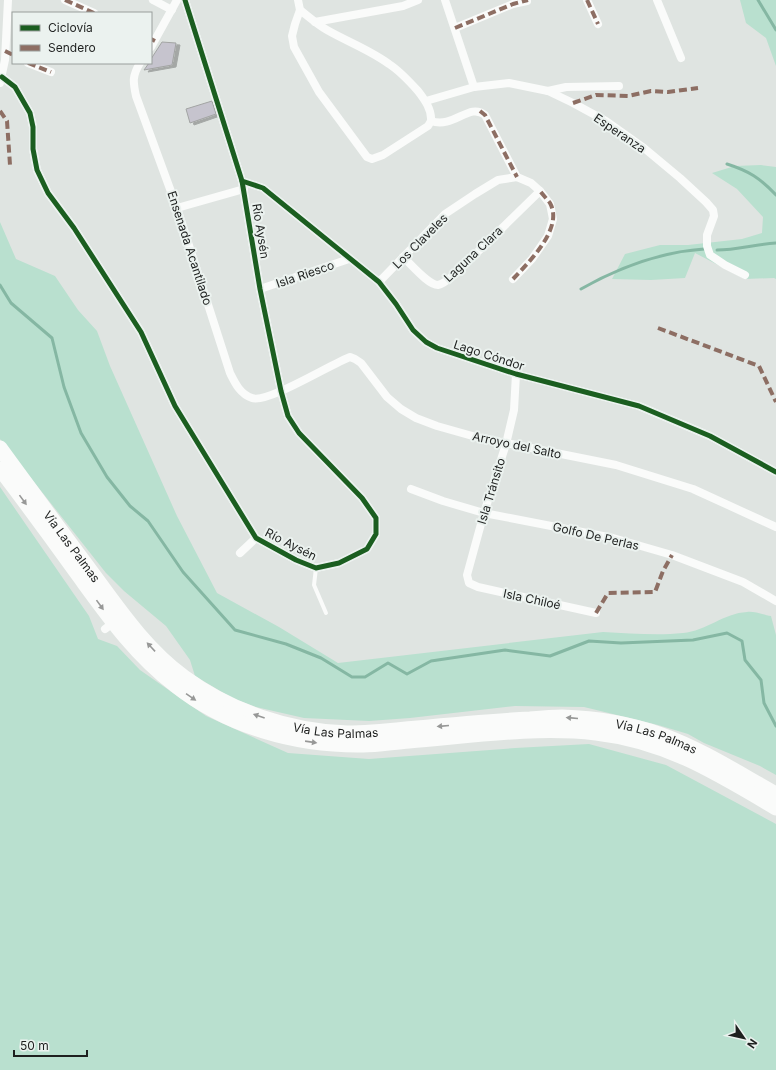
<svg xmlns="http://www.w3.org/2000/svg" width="776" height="1070" viewBox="0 0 776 1070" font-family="Inter,sans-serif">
<defs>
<filter id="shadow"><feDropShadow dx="4" dy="2" stdDeviation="0" flood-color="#0004"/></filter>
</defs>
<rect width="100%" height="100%" fill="#dfe4e1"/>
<g fill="#b9e0cf">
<polygon points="740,0 776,0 776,66 766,38 746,23"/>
<polygon points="761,165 776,167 776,279 774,278 745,279 695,253 685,278 651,280 612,279 625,254 660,245 688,245 742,239 762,233 763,217 737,189 712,173 735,166"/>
<path d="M0 222 16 259 55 276 78 310 97 331 110 366 177 516 217 593 279 627 338 663 603 632C629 633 656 636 683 633 706 631 724 613 747 612 754 611 764 615 771 616L776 635V775L760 766 704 743 688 734 658 725 584 707 515 706 410 718 369 721 304 718 256 707 232 698 195 676 190 660 166 626 124 591 106 573 0 439Z"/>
<polygon points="0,487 89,616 98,639 117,646 140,670 206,716 288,753 369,759 515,748 589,744 666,765 776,824 776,1070 0,1070"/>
</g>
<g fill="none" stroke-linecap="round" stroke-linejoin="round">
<g stroke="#85b7a3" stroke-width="3">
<polyline points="758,0 776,30"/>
<path d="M727 164C749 171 760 178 776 195"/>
<path d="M717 250C737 250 756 244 776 243"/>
<polyline points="0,285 11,303 52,338 64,387 81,433 107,477 130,506 148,521 183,572 235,630 286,644 321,658 352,677 365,677 388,663 407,674 431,661 505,650 550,656 589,641 621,643 693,640 727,633 742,641 745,660 761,680 764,703 776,726"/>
<path d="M581 289C618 268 661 252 704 249"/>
</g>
</g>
<g fill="#c6c4ce" stroke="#a2a4a3" filter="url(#shadow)">
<polygon points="162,42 176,43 172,65 144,70 149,63 151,63 151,59"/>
<polygon points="212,101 216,114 190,123 186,109"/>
</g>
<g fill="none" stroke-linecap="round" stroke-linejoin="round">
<polyline stroke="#fafbfa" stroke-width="4" points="316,568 314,585 326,613"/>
<g stroke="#fafbfa" stroke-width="8">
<polyline points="65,0 94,13"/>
<polyline points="153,0 172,10"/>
<path d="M298 0 300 10C309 17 318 25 327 30 348 42 370 50 389 64 400 71 409 81 418 91 425 100 432 110 431 121 454 129 469 102 485 115L517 177"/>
<polyline points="445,0 474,87"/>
<polyline points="587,0 598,24"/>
<polyline points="657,0 681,58"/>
<polyline points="300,10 295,24 292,36 294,47 319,92 367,157 372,159 383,155 428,126 431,121"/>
<polyline points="315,22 403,6 418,0"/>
<polyline points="455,28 513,4 527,1"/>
<polyline points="151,47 177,0"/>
<polyline points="28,63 51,72"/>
<path d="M140 63C132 76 133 82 136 96L177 208 230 373C235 383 240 394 252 398 267 404 331 364 350 357L355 359 361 363 387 397 401 409 416 418 437 426 476 437 616 465 693 489 776 527"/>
<polyline points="2,77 15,87 30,113 33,127 33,149 37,170 48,193 74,228 141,332 175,406 256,538 296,560 316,568 339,563 367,549 376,534 376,518 362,498 299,433 288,416 281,391 260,289 242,181 185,0"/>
<polyline points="0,83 5,60 8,0"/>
<polyline points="548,91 566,87 619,86"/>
<polyline points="426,101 474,87 509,83 548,91 573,103 606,121 644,148 680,178 706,202 713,210 714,216 707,235 707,246 710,255 725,265 745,275"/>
<polyline points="242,181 263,188 379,282 396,304 413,330 426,342 437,348 516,374 639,406 710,436 776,472"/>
<polyline points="177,208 244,189"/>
<path d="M403 257C411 264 428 285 438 285 444 284 450 278 455 274L540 191"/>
<polyline points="379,282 445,214 475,194 498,180 517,177 531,183 540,191 550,204 553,219 548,236 532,259 513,279"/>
<polyline points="260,289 349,259"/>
<polyline points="516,374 514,410 506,444 484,513 467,575 469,583 478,587 596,613"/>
<polyline points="411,489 443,501 484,513 613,538 672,555 743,582 776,601"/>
<polyline points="240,553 256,538"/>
<polyline points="105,629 113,623"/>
</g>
<g stroke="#fafbfa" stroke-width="15">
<path id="s1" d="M0 448C29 488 58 527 87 566 116 605 144 648 184 677 230 711 289 731 347 733 367 733 387 731 406 729 448 725 489 721 530 719 541 718 552 717 562 717 595 718 631 724 662 735 701 749 740 774 776 794"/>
<path d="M0 469C26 503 51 537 76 572 106 613 134 654 175 685 228 727 296 746 363 745 378 745 394 742 409 741 470 736 535 726 596 733 666 741 717 773 776 808"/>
</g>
<g stroke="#8d6e63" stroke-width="4" stroke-dasharray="8 4" stroke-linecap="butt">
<polyline points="65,0 94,13"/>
<polyline points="587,0 598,24"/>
<polyline points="455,28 513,4 528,0"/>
<polyline points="151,39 155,41"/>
<polyline points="5,51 13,55"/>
<polyline points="28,63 51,72"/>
<polyline points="573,103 596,95 628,96 651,91 668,92 698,88"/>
<polyline points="0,111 7,121 10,165"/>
<polyline points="480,111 485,115 517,177"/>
<path d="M513 279C529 262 564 228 550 203 547 199 543 195 540 191"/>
<polyline points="658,328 759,366 776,402"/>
<polyline points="596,613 608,593 655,592 663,571 672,555"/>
</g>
<g stroke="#ebf2ef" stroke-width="8">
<g id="cycleway">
<polyline points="2,77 15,87 30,113 33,127 33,149 37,170 48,193 74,228 141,332 175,406 256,538 296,560 316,568 339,563 367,549 376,534 376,518 362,498 299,433 288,416 281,391 260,289 242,181 185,0"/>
<polyline points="242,181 263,188 379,282 396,304 413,330 426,342 437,348 516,374 639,406 710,436 776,472"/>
</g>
</g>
<use href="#cycleway" stroke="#1b5e20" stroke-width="5"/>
</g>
<defs><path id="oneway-solid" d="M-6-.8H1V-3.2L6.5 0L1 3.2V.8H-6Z"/></defs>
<g fill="#979897">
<use href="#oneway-solid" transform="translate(23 500) rotate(54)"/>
<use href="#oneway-solid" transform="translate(100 605) rotate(54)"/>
<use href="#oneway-solid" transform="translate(151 647) rotate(-133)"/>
<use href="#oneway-solid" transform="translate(191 697) rotate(34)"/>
<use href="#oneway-solid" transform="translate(259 716) rotate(-161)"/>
<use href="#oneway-solid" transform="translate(572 718) rotate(-175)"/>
<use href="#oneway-solid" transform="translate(443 726) rotate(175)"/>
<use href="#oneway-solid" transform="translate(311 742) rotate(8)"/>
</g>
<g text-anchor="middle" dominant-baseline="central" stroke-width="4" stroke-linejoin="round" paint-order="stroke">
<g font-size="12" fill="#1e201f" stroke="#ebf2ef">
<text transform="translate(620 133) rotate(34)">Esperanza</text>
<text transform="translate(261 231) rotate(81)">Río Aysén</text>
<text transform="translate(420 241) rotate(-45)">Los Claveles</text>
<text transform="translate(190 248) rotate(72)">Ensenada Acantilado</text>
<text transform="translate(473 254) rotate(-43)">Laguna Clara</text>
<text transform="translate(305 274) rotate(-19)">Isla Riesco</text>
<text transform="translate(489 355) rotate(18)">Lago Cóndor</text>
<text transform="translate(517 445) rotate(12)">Arroyo del Salto</text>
<text transform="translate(491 491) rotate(-73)">Isla Tránsito</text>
<text transform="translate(596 536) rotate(13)">Golfo De Perlas</text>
<text transform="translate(291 544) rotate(27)">Río Aysén</text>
<text stroke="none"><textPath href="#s1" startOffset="122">Vía Las Palmas</textPath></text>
<text transform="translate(532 599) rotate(12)">Isla Chiloé</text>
<text stroke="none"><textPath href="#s1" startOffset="458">Vía Las Palmas</textPath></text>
<text stroke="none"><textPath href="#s1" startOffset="782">Vía Las Palmas</textPath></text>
</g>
</g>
<rect x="12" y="12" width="140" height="52" fill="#ebf2ef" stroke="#999e9c"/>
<rect x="20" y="25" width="20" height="6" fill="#1b5e20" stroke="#999e9c"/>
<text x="48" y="32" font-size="12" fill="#1e201f">Ciclovía</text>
<rect x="20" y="45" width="20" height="6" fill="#8d6e63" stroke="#999e9c"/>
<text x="48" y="52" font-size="12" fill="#1e201f">Sendero</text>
<g transform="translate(744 1038) rotate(124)" stroke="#ebf2ef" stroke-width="3" paint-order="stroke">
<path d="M0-3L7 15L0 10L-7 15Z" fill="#1e201f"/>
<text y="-6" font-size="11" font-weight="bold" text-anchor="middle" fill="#1e201f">N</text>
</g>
<path d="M14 1050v6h73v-6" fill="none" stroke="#1e201f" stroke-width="2"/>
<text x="20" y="1050" font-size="12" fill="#1e201f" stroke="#ebf2ef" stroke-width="3" paint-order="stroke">50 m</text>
</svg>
